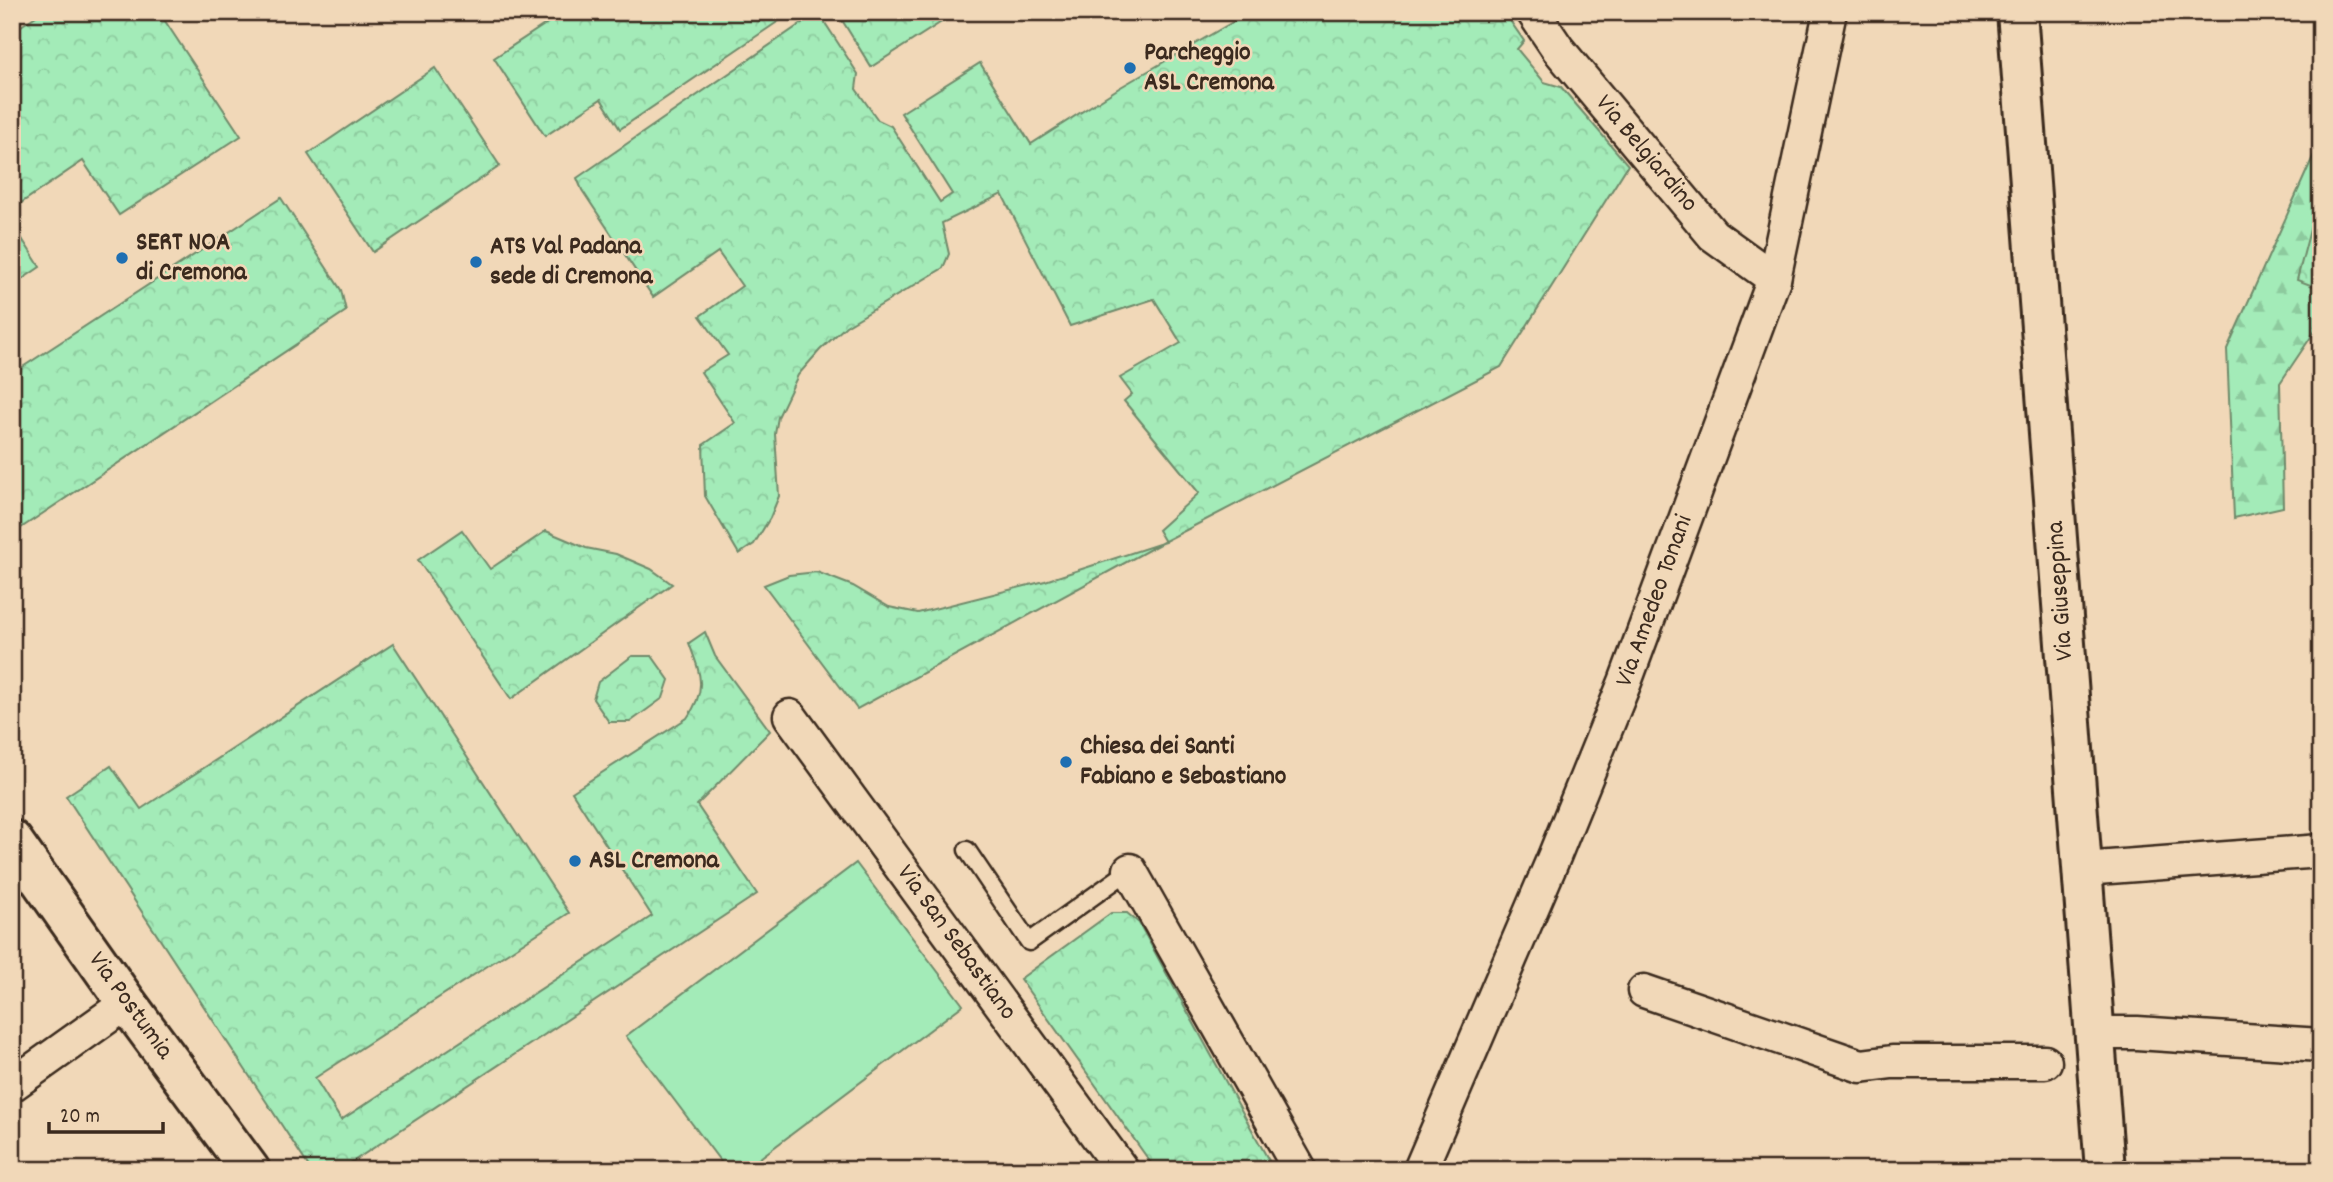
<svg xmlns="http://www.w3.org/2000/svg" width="2333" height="1182" viewBox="0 0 2333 1182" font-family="Dekko,sans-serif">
<defs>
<pattern id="forest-firs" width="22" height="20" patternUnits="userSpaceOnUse" patternTransform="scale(1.75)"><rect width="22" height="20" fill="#a3ebb8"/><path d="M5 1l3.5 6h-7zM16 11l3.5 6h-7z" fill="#8dca9e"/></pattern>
<pattern id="park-crowns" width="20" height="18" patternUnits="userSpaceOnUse" patternTransform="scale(1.75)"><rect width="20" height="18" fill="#a3ebb8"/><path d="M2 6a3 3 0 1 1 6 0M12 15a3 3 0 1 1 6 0" fill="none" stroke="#8dca9e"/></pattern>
</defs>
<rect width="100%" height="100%" fill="#f1d8b8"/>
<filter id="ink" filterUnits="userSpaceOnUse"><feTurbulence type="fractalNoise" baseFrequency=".0143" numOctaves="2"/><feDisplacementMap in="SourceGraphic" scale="14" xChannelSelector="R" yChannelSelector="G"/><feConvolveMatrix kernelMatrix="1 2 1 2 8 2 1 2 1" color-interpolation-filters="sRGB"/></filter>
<g filter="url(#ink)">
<polygon fill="url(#forest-firs)" stroke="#6f8a6b" stroke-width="2" points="2321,139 2321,322 2280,383 2283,507 2234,518 2227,349"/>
<g fill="url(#park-crowns)" stroke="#6f8a6b" stroke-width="2">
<polygon points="42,12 159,12 241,136 119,215 83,161 12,209 12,32"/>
<polygon points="564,12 792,12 620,129 601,99 545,136 494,58"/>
<polygon points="818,12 858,74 856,89 878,120 891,126 940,202 952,194 901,113 980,63 1031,144 1119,88 1250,12 1504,12 1524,41 1517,49 1544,82 1561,87 1628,165 1501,367 1165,541 857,709 764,585 789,575 817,572 853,586 889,607 918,613 1045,581 1165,542 1158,530 1199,493 1124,401 1132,394 1120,378 1181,343 1154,299 1070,326 1002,194 942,223 949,254 943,268 846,326 820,350 798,375 778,417 775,434 779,496 770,518 754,544 739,554 705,496 703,445 735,423 701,372 728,355 700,316 742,286 718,252 653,297 582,190 577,178"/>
<polygon points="837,12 957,12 871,67"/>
<polygon points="435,68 500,166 373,252 308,154"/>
<polygon points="2321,187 2321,289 2297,280"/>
<polygon points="281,198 341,290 346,311 12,534 12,374"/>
<polygon points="12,223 40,267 12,286"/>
<polygon points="462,530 490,569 546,531 586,548 616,554 651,569 672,584 511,699 418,560"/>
<path d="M705 632 715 656 770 731 697 805 757 894 340 1170H311L66 796 111 766 141 809 393 644 569 913 315 1078 341 1120 652 916 572 792 687 718C708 689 700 673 689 643Z"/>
<polygon points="632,656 652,656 669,680 663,698 630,722 609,722 593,699 598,682"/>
<polygon points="1111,913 1127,913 1139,923 1274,1170 1156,1170 1020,979"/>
</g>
<polygon fill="#a3ebb8" stroke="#6f8a6b" stroke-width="2" points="856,863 963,1005 744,1170 727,1170 626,1036"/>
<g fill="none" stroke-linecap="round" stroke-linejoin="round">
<g stroke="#3b2a1e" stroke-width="21">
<polyline id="service" points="967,850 1029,942 1130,870"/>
</g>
<g stroke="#3b2a1e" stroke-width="37">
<g id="minor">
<polyline points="1533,12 1558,49 1713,235 1774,279"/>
<polyline points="790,716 1122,1170"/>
<polyline points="2083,869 2321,851"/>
<polyline points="1130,870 1300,1170"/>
<polyline points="1644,991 1861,1066 1892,1062 2045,1062"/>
<polyline points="2095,1033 2137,1033 2321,1045"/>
<polyline points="12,1085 127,1003"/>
<polyline points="1420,1170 1554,857 1625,682 1774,279 1830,12"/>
</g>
</g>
<g stroke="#3b2a1e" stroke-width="44">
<polyline id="tertiary" points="12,840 127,1003 250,1170"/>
</g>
<g stroke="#3b2a1e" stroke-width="44">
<polyline id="secondary" points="2017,12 2105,1170"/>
</g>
<use href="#service" stroke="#f1d8b8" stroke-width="16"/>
<use href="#minor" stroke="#f1d8b8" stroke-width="32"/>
<use href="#tertiary" stroke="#f1d8b8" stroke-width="38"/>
<use href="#secondary" stroke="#f1d8b8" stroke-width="38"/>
</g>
</g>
<g fill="#1f6fb2" stroke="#f1d8b8" stroke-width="2.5">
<circle cx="1130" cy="68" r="7"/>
<circle cx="122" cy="258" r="7"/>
<circle cx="476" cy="262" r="7"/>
<circle cx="1066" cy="762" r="7"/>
<circle cx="575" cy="861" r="7"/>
</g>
<g text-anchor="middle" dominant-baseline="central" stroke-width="5" stroke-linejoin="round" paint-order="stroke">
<g font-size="26" font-weight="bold" fill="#3b2a1e" stroke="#f1d8b8" text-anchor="start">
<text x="1144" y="53">Parcheggio<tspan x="1144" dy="30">ASL Cremona</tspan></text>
<text x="136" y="243">SERT NOA<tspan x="136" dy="30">di Cremona</tspan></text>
<text x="490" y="247">ATS Val Padana<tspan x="490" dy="30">sede di Cremona</tspan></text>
<text x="1080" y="747">Chiesa dei Santi<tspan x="1080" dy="30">Fabiano e Sebastiano</tspan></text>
<text x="589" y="861">ASL Cremona</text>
</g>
<g font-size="26" fill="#3b2a1e" stroke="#f1d8b8">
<text transform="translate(1646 154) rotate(50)">Via Belgiardino</text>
<text transform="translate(2061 591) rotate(-94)">Via Giuseppina</text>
<text transform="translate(1655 601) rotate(-70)">Via Amedeo Tonani</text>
<text transform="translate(956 943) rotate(54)">Via San Sebastiano</text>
<text transform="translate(130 1006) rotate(54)">Via Postumia</text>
</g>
</g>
<rect width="2333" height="1182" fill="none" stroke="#f1d8b8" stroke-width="42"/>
<rect x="21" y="21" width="2291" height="1140" fill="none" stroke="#3b2a1e" stroke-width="2.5" filter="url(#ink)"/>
<path d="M49 1122v10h114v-10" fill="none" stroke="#3b2a1e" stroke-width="3.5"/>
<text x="60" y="1122" font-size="21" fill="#3b2a1e" stroke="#f1d8b8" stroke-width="5" paint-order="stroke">20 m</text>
</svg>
